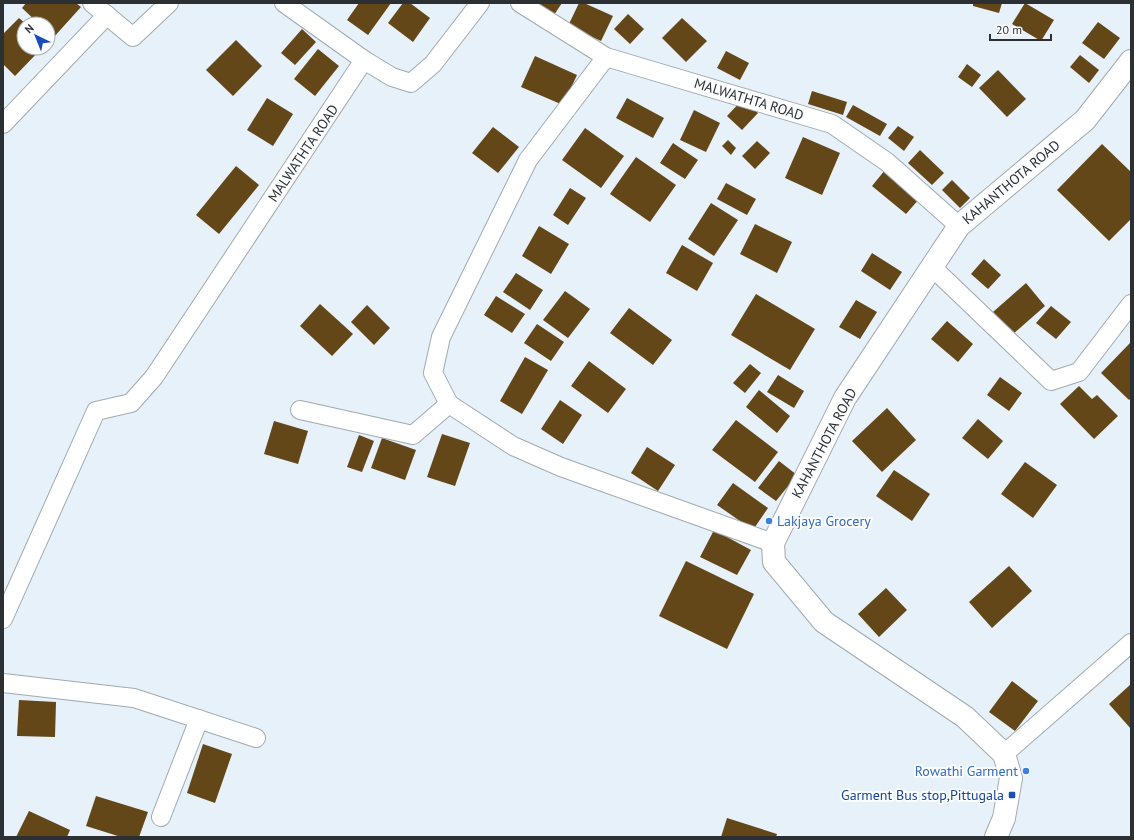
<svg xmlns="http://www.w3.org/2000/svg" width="1134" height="840" viewBox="0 0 1134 840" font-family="'PT Sans',sans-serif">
<rect width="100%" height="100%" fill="#e7f1f9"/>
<g fill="#634719">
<polygon points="26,3 76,3 81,7 53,38 48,33 48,24 39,24 22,8"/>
<polygon points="359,3 391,3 368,35 347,20"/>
<polygon points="403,3 410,3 430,18 413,42 388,23"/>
<polygon points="535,3 562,3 554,15"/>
<polygon points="579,3 584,3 613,16 601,41 568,26"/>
<polygon points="973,3 1002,3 999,13 973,6"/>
<polygon points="1025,3 1054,20 1041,41 1012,24"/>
<polygon points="628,14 644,29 630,44 614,29"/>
<polygon points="19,18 26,24 24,24 24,48 42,48 15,76 3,64 3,34"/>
<polygon points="682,18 707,41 686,62 662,38"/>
<polygon points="1098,22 1120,38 1104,59 1082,43"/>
<polygon points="302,29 316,42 295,65 281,53"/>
<polygon points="236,40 262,66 233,96 206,70"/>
<polygon points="318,49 339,66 315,96 294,79"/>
<polygon points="726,51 749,63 740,80 717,68"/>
<polygon points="1080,55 1099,70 1089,83 1070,67"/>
<polygon points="535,56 577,75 563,105 521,87"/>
<polygon points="967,64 981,75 972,87 958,77"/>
<polygon points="998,70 1026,99 1007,117 979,88"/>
<polygon points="812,91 847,102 843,115 808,104"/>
<polygon points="267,98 293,114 273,146 247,130"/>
<polygon points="627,98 664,118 653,138 616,118"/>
<polygon points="743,99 758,113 742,130 727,116"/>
<polygon points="853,105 887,124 880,136 846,117"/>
<polygon points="694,110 720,123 706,152 680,140"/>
<polygon points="898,126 914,137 904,151 888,138"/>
<polygon points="493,127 519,147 498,173 472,153"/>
<polygon points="585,128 624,156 601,188 562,160"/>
<polygon points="803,137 840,153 822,195 785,178"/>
<polygon points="728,140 736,148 731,155 722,146"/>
<polygon points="757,141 770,153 755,169 742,156"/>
<polygon points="673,143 698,160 685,179 660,163"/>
<polygon points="1102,144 1131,172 1131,219 1109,241 1057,190"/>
<polygon points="920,150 944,173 932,185 908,163"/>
<polygon points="636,157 676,185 650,222 610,194"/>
<polygon points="236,166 259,185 219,234 196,215"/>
<polygon points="885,170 920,198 906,214 872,186"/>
<polygon points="952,180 970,198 960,208 942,190"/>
<polygon points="726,183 756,199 747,215 717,199"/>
<polygon points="570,188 586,198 568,225 553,215"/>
<polygon points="711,203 738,220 714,256 688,239"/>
<polygon points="755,224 792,242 777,273 740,254"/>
<polygon points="539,226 569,244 551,274 522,256"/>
<polygon points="682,245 713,263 697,291 666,273"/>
<polygon points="872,253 902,272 890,290 861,271"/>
<polygon points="984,259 1001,275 988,289 971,274"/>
<polygon points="516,273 543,290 530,310 503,292"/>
<polygon points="1026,283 1045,306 1013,334 993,312"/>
<polygon points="565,291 590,309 568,338 543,320"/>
<polygon points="756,294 815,329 790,370 731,335"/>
<polygon points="496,296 525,314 512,333 484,315"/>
<polygon points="856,300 877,312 860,339 839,327"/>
<polygon points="320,304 353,334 332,356 300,326"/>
<polygon points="367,305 390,328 374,345 351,322"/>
<polygon points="1051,306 1071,322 1056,339 1036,323"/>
<polygon points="629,308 672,340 653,365 610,333"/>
<polygon points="947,321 973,344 958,362 931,339"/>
<polygon points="537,324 564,342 551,361 524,343"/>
<polygon points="1130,343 1131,398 1129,400 1101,373"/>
<polygon points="525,357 548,370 522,414 500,401"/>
<polygon points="589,361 626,389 608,413 571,386"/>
<polygon points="750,364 761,373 745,393 733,383"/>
<polygon points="778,375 804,391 794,408 767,392"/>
<polygon points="1000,377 1022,393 1009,411 987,395"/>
<polygon points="1079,386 1092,399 1097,395 1118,416 1094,439 1060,404"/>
<polygon points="759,390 790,416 777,433 746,407"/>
<polygon points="560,400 582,415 563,444 541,429"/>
<polygon points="887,408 916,440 882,472 852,441"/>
<polygon points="978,419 1003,441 988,459 962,438"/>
<polygon points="736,420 778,452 755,482 712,450"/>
<polygon points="274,421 308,431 298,464 264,454"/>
<polygon points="442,434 470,443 455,486 427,477"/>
<polygon points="359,435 374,441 362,472 347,467"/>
<polygon points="382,438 416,450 405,480 371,468"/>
<polygon points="647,447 675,465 658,491 631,473"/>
<polygon points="779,461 797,475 776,501 758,488"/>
<polygon points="1025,462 1057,485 1033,518 1001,494"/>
<polygon points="894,470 930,494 912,521 876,496"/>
<polygon points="733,483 768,508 753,530 717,505"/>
<polygon points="714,530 751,550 737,575 700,557"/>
<polygon points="686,561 754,594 727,649 659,616"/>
<polygon points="1009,566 1032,591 992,628 969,602"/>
<polygon points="886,588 907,610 879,637 858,614"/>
<polygon points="1012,681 1038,701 1015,731 989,712"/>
<polygon points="1131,684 1131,729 1109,704"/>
<polygon points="19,700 56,702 55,737 17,736"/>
<polygon points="203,744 232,754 215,803 187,793"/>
<polygon points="96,796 148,812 139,837 121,837 86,826"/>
<polygon points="29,811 70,830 67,837 16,837"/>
<polygon points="727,818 777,834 776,837 721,837"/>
</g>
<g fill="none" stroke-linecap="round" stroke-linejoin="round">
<g stroke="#a0aab1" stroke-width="20">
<g id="minor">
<polyline points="92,3 133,37 169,3"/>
<polyline points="284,3 364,60"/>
<polyline points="520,3 606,57 832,124 887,162 959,226"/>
<polyline points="606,57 528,160 441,337 433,373 449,404 513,446 561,467 773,543"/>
<polyline points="3,124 107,15"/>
<polyline points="932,267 1051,381 1079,372 1131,304"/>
<polyline points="300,410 413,435 449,404"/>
<polyline points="3,619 96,411 131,403 154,377 364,60 392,77 411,83 433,64 480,3"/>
<polyline points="3,683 134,698 256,738"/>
<polyline points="1004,754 1131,643"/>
<polyline points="161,817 199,719"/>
</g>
</g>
<g stroke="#a0aab1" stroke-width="24">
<polyline id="secondary" points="996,837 1004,818 1011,778 1004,754 965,717 824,622 774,562 773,543 845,398 959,226 1085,120 1131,61"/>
</g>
<use href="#minor" stroke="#fff" stroke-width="18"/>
<use href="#secondary" stroke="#fff" stroke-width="22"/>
</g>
<g fill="#3f7fe0" stroke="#fbfdff" stroke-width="1.5">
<circle cx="769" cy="521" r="4"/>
<circle cx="1026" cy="771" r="4"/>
</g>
<rect fill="#1a4fb4" stroke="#fbfdff" stroke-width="1.5" x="1008" y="791" width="8" height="8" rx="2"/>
<g text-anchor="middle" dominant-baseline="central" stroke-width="4" stroke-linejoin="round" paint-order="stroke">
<g font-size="14" fill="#2d3033" stroke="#fbfdff">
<text transform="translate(749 99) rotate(17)">MALWATHTA ROAD</text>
<text transform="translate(303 153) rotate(-56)">MALWATHTA ROAD</text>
<text transform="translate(1011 182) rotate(-40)">KAHANTHOTA ROAD</text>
<text transform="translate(824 443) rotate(-62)">KAHANTHOTA ROAD</text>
</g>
<g font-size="14" fill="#366cbe" stroke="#fbfdff" text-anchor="start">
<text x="777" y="521">Lakjaya Grocery</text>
<text x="1018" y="771" text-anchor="end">Rowathi Garment</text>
</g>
<g font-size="14" fill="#164399" stroke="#fbfdff" text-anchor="end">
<text x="1004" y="795">Garment Bus stop,Pittugala</text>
</g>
</g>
<rect width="1134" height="840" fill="none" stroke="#2d3033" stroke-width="8"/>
<g transform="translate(36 36) rotate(317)"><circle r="19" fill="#fbfdff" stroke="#a9abad"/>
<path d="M0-3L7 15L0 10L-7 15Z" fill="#194cb8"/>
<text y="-6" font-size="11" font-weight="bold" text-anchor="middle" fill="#2d3033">N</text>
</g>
<path d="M990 34v6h61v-6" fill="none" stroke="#2d3033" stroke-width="2"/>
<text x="996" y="34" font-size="12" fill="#2d3033" stroke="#fbfdff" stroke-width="3" paint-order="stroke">20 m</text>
</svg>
